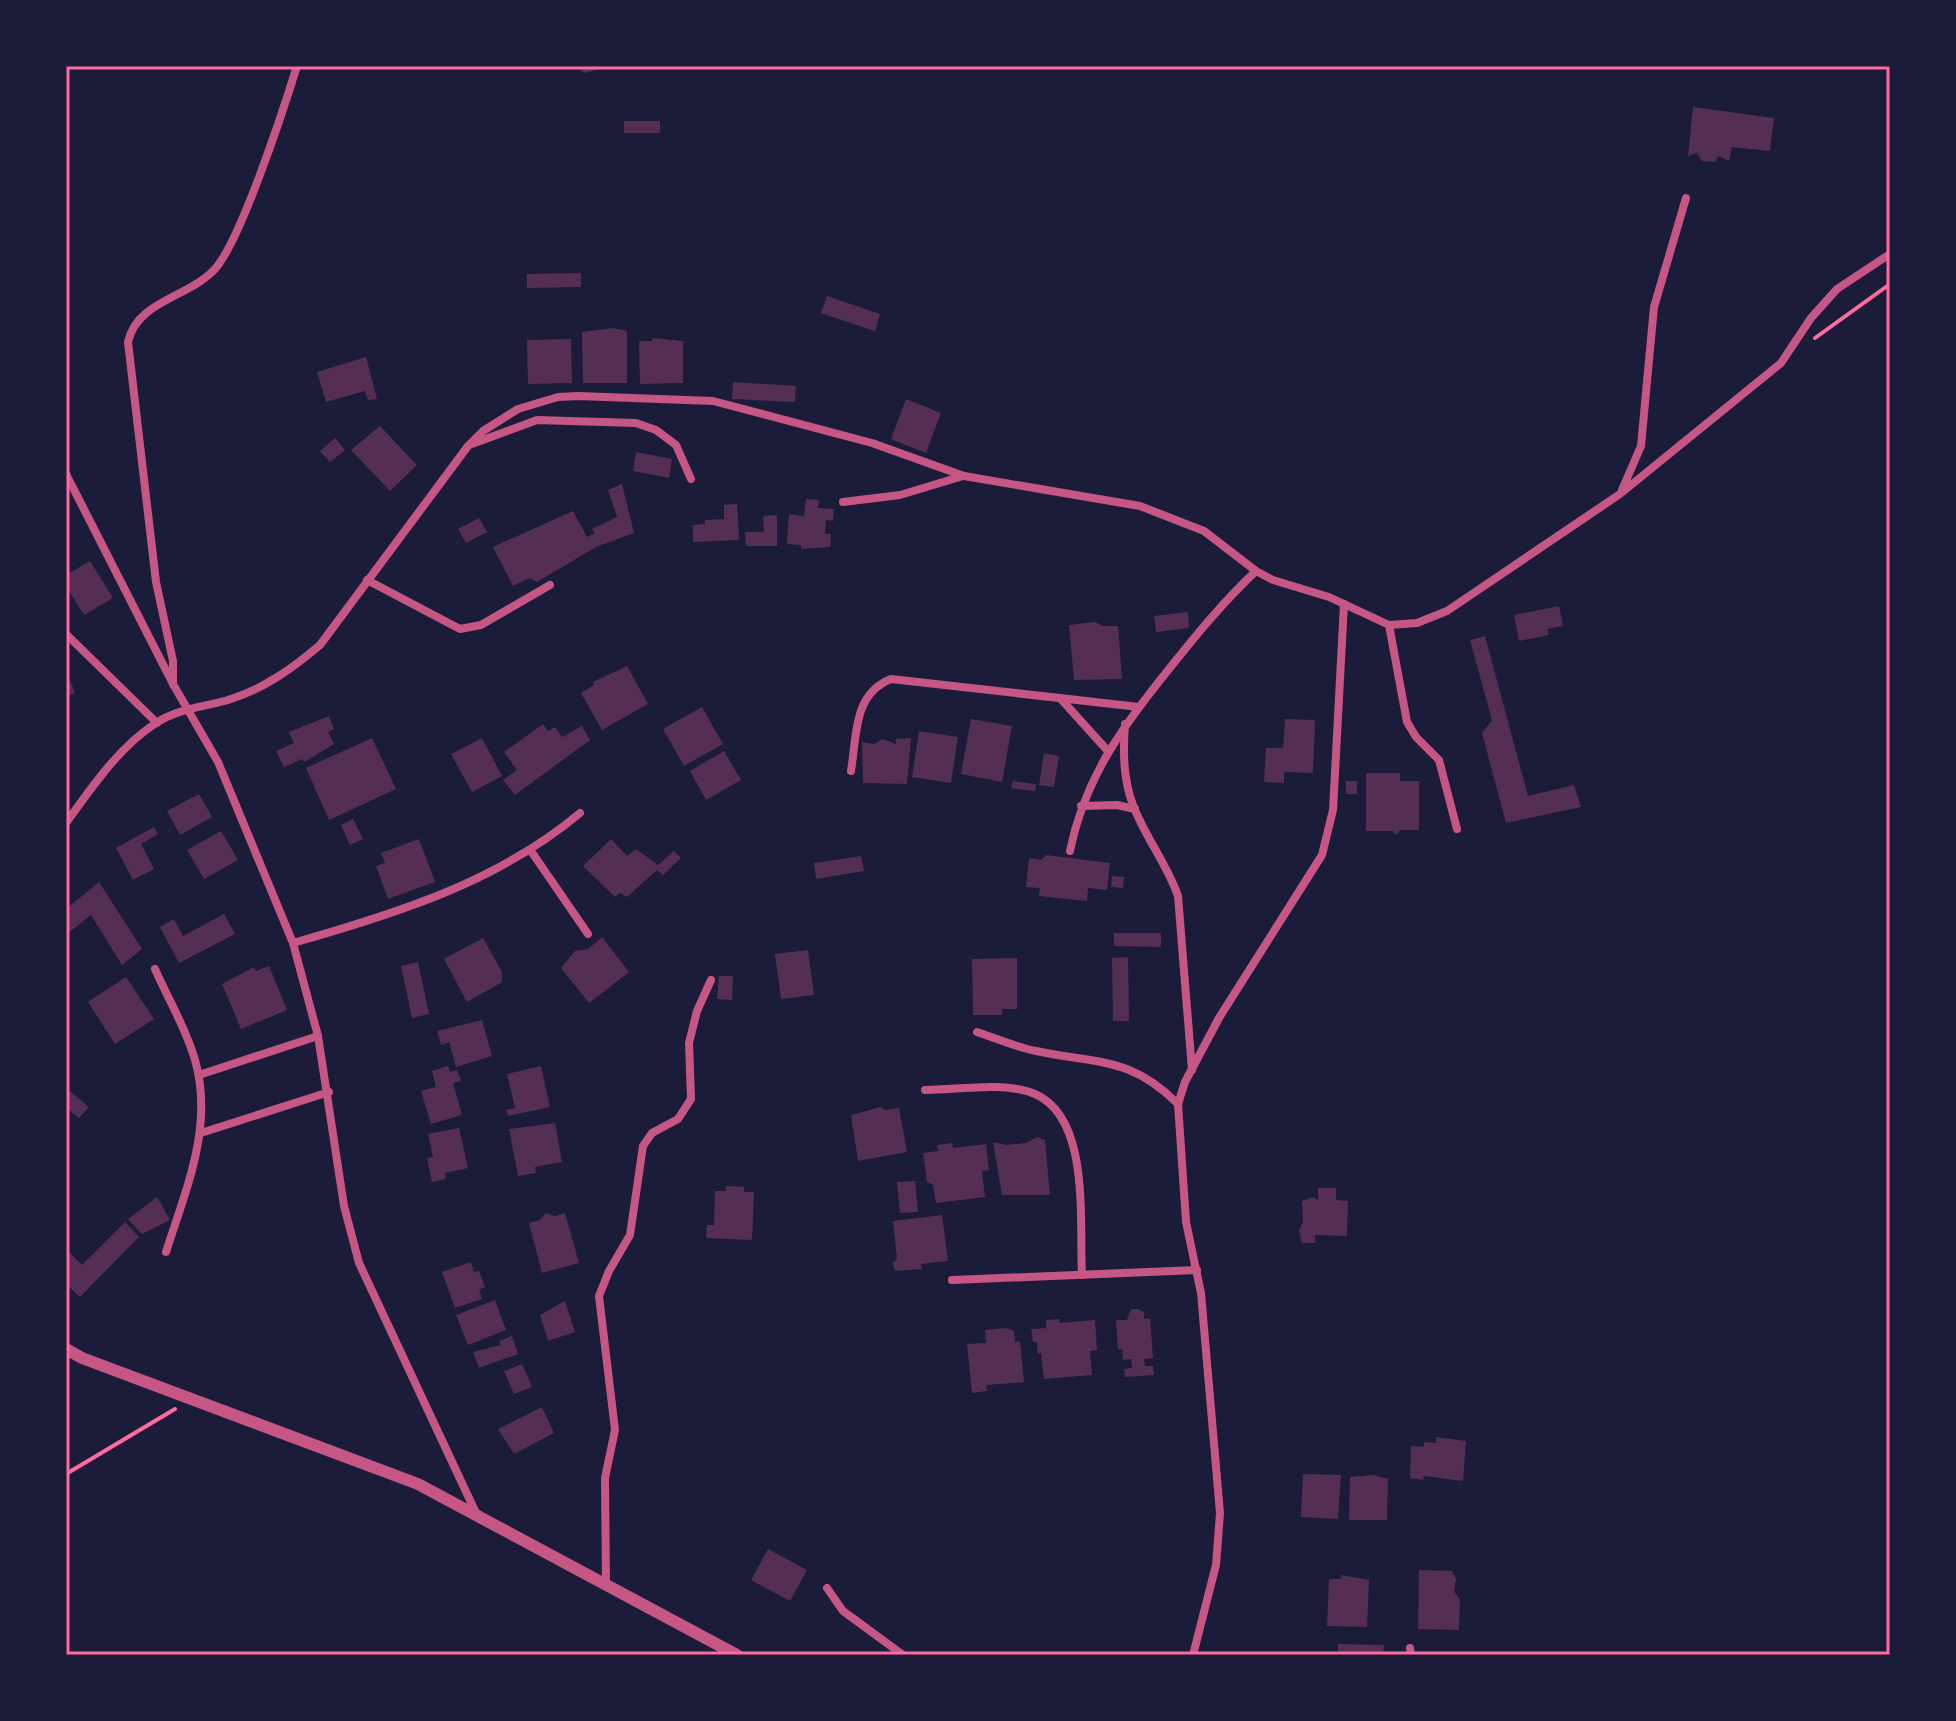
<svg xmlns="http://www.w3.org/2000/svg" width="1956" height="1721" viewBox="0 0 1956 1721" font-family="Spectral,serif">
<rect width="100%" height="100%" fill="#1b1b3a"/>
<g fill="#542f53">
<polygon points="576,66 608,66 608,67 584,73"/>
<polygon points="1693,107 1774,118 1770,151 1732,147 1729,161 1718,156 1715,162 1702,161 1697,153 1688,156"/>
<rect x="624" y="121" width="36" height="12"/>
<polygon points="581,273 581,287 527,288 527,274"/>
<polygon points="827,296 880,314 875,331 821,313"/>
<polygon points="613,328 627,331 627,383 583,383 582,332"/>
<polygon points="652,338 683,341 683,383 640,384 639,341 652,341"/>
<polygon points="571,339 572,383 528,384 527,340"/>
<polygon points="366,357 377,399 368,400 365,391 326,402 317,372"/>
<polygon points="733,382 796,386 795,402 732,399"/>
<polygon points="906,399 941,413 926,453 891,439"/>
<polygon points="380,426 417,465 390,491 351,450"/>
<polygon points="335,438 345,450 330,462 320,451"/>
<polygon points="636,452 672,459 669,478 633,471"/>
<polygon points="622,484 634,533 596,547 537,582 530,578 513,586 493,547 573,511 587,537 595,533 592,529 617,517 608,490"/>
<polygon points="806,499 819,500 818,508 834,509 833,521 826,520 825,534 831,534 830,547 801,549 801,545 787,544 789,514 804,516"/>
<polygon points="737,504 739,540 693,542 693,525 705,524 705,520 724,519 724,505"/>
<polygon points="777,515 777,546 746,546 745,532 764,532 763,516"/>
<polygon points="479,518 487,532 466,543 458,529"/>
<polygon points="90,561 113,598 84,615 66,586 66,575"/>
<polygon points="1559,606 1563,626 1547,629 1549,635 1519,641 1514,615"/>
<polygon points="1188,612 1189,628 1156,632 1154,616"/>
<polygon points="1095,622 1103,626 1118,626 1122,679 1074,680 1069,625"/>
<polygon points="1485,636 1528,796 1574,785 1581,807 1506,823 1482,733 1492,720 1470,640"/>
<polygon points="627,666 648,704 602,730 581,693 594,685 593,682"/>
<polygon points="66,670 75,693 66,696"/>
<polygon points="702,707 723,744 684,766 663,729"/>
<polygon points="329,716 334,729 328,732 334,744 304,762 302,759 284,767 276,751 294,743 289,732"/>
<polygon points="971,719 1012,726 1002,782 961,774"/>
<polygon points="1285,719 1315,720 1313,773 1284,772 1284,783 1264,782 1266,748 1283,748"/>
<polygon points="543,724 548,731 555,727 562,737 582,726 590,740 515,795 503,780 517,770 504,752"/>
<polygon points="919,731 958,737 951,783 912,777"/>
<polygon points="372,738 396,789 329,820 306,768"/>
<polygon points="482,738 502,776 472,792 451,754"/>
<polygon points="911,738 907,784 863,783 862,742 874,744 883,739 896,744 896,739"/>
<polygon points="724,751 741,780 706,800 690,771"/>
<polygon points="1044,753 1059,756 1054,787 1039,785"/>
<polygon points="1366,773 1400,773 1400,781 1419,781 1419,830 1401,830 1395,835 1393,831 1366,831"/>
<polygon points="1013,781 1036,784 1035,791 1011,788"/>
<rect x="1346" y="781" width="11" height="13"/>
<polygon points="199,794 212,817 180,835 167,811"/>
<polygon points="353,819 363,839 350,845 341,825"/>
<polygon points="154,827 158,834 141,844 154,869 133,880 116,848"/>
<polygon points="221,831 238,860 204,879 187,850"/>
<polygon points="419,839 435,882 388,899 376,866 385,863 381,853"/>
<polygon points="611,839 627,856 636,849 658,865 674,851 681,858 663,875 657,870 627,897 620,893 615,897 583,866"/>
<polygon points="1046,855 1110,863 1107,890 1088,888 1087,901 1039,896 1040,888 1026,887 1029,858 1041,860"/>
<polygon points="861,856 864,871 816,879 814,863"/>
<polygon points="1112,876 1124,877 1123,888 1111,887"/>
<polygon points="99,882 142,949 122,965 91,915 66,935 66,909"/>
<polygon points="224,914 235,934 179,963 160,927 174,919 183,936"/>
<polygon points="1114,933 1161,933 1161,947 1114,946"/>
<polygon points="602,937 629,972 589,1003 561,968 575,951 588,949"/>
<polygon points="483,938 502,972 502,982 467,1002 444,959"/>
<polygon points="808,950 814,995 781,999 775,954"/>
<polygon points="1128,957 1129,1021 1113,1021 1112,958"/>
<polygon points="1017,958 1017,1009 1002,1009 1002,1015 973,1015 972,959"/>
<polygon points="418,962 429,1014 412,1018 401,966"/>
<polygon points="269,966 287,1010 241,1029 222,984 254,967 256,971"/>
<polygon points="719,976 733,976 732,1000 717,999"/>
<polygon points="126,977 154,1019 115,1044 88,1002"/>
<polygon points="482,1020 492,1056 456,1067 449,1042 441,1045 437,1031"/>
<polygon points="448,1066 450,1072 457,1070 461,1081 453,1083 462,1115 431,1124 421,1091 436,1087 432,1071"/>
<polygon points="541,1066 550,1107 508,1116 506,1110 515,1108 507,1074"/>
<polygon points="66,1088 89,1107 79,1118 69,1110 66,1113"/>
<polygon points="881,1107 885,1110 899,1108 907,1152 858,1161 851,1115"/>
<polygon points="555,1123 562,1162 535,1167 536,1173 518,1176 509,1129"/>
<polygon points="459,1128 468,1168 445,1173 446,1179 432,1182 427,1158 433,1157 428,1134"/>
<polygon points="1037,1137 1045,1140 1050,1195 1002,1195 993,1142 1006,1145 1026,1143"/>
<polygon points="952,1143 953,1148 986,1144 989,1170 982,1171 985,1197 936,1203 933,1185 927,1182 923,1153 938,1151 937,1145"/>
<polygon points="915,1181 918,1212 900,1213 897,1182"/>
<polygon points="726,1186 744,1187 744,1192 754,1192 752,1240 706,1238 707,1225 714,1225 715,1191 726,1191"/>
<polygon points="1318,1188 1336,1188 1336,1200 1348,1201 1347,1236 1315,1235 1315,1243 1302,1243 1299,1230 1303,1222 1302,1201 1313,1197 1318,1200"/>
<polygon points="157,1197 170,1220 142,1234 128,1219"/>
<polygon points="546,1213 555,1216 565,1213 579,1263 542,1273 529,1223 540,1220"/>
<polygon points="942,1215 948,1261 921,1264 922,1269 895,1271 893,1263 897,1258 893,1221"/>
<polygon points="125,1222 139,1237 80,1297 66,1284 66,1249 82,1265"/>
<polygon points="471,1262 474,1272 479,1271 485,1287 479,1290 482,1299 455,1308 442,1272"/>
<polygon points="495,1300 506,1330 468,1345 456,1315"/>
<polygon points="565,1301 575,1332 548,1341 540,1315"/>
<polygon points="1131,1309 1138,1309 1144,1312 1144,1319 1150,1318 1153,1358 1144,1359 1145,1366 1153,1366 1154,1375 1125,1377 1124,1369 1132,1368 1131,1359 1123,1360 1122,1349 1118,1349 1116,1320 1127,1320"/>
<polygon points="1059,1319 1060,1323 1095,1320 1097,1350 1090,1351 1092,1375 1044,1379 1041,1353 1038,1354 1037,1342 1033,1342 1031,1329 1046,1328 1046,1320"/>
<polygon points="1006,1328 1014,1331 1015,1342 1020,1341 1024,1382 986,1385 987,1391 972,1393 967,1344 986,1343 985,1330"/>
<polygon points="512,1336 518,1354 479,1368 473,1352 501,1345 499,1341"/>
<polygon points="522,1364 532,1387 514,1394 504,1371"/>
<polygon points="542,1407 554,1433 514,1454 498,1429"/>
<polygon points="1436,1437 1466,1441 1463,1481 1424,1476 1423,1480 1410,1478 1411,1446 1424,1447 1424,1442 1436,1443"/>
<polygon points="1303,1474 1341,1475 1338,1519 1301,1517"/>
<polygon points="1373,1475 1388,1479 1387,1520 1349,1520 1350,1477"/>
<polygon points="768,1549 807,1570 790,1601 751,1580"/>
<polygon points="1419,1570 1452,1571 1456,1579 1454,1591 1460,1600 1459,1630 1418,1629"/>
<polygon points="1341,1575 1369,1580 1367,1627 1327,1626 1329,1579 1341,1579"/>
<polygon points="1338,1644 1384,1645 1383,1655 1338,1655"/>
</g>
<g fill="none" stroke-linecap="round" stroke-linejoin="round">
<g stroke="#ff6b9d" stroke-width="4">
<polyline points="1815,338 1890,284"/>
<polyline points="66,1474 175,1409"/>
</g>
<g stroke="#c65784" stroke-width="8">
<polyline points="472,444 537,420 636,423 656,430 676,445 691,479"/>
<polyline points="66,474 173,684 218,762 293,943 318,1036 344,1206 359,1263 476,1513"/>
<polyline points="1622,490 1641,446 1654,307 1686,198"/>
<polyline points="843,502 900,495 963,476"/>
<polyline points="367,580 460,629 481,625 550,585"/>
<polyline points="1389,625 1407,722 1416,737 1439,760 1457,829"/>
<polyline points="66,634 157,723"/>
<path d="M173 684V661L156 582 128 342C137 301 187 298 214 270 240 243 284 108 297 66"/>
<polyline points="1060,698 1107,750"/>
<path d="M1125 724C1123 751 1123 779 1133 805 1145 837 1167 864 1178 896L1192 1070"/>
<path d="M851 771C857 735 853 694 891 679L1139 707"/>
<polyline points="1081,806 1117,805 1135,809"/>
<path d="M66 823C92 787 118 748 156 723 179 708 206 707 231 699 265 688 293 668 320 645L468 446 483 431 518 409 558 397 578 396 713 401 872 443 964 476 1140 506 1204 531 1256 571 1273 580 1329 597 1389 625 1417 623 1447 611 1620 494 1781 363 1811 318 1837 289 1890 254"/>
<polyline points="531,851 588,934"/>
<path d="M1070 851C1085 777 1123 726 1169 669 1197 634 1224 601 1256 571"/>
<path d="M293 943C395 914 498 882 580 813"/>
<path d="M155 969C168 999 186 1028 195 1060 214 1126 186 1189 166 1252"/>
<path d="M977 1032C997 1039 1016 1047 1036 1051 1097 1064 1130 1056 1178 1104"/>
<polyline points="199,1075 318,1036"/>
<path d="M925 1090C958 1090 1005 1081 1035 1094 1091 1118 1079 1223 1082 1275"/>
<polyline points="201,1133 329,1092"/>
<polyline points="952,1280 1197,1270"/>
<polyline points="606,1586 605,1478 615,1430 599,1296 609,1271 630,1235 643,1146 652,1133 678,1119 691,1099 689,1043 697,1011 711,980"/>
<polyline points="827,1588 843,1611 903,1655"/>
<polyline points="1410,1648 1411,1655"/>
<polyline points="1193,1655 1216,1565 1220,1513 1201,1293 1186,1222 1178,1104 1185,1082 1219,1018 1322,855 1333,810 1344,604"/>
</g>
<polyline stroke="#c65784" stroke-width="12" points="66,1349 82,1358 418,1484 737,1655"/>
</g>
<rect width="1956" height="1721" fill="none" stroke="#1b1b3a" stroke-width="136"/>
<rect x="68" y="68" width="1820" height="1585" fill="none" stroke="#ff6b9d" stroke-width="3"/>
</svg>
